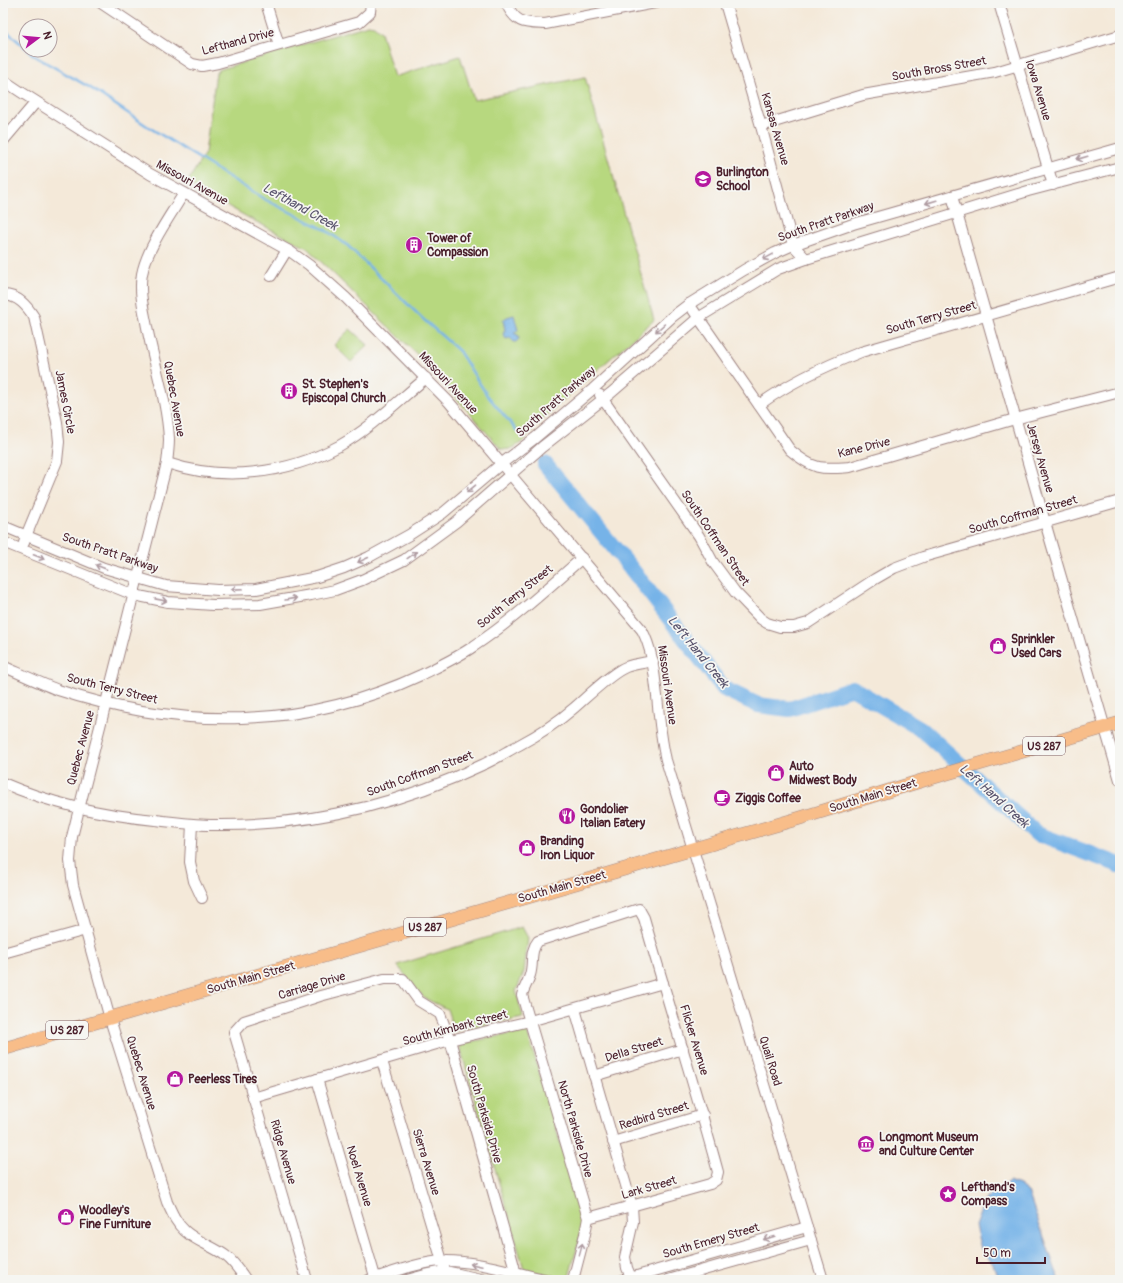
<svg xmlns="http://www.w3.org/2000/svg" width="1123" height="1283" viewBox="0 0 1123 1283" font-family="Pangolin,sans-serif">
<rect width="100%" height="100%" fill="#f6f6f2"/>
<filter id="ink" filterUnits="userSpaceOnUse"><feTurbulence type="fractalNoise" baseFrequency=".025" numOctaves="2"/><feDisplacementMap in="SourceGraphic" scale="8" xChannelSelector="R" yChannelSelector="G"/><feConvolveMatrix kernelMatrix="1 2 1 2 8 2 1 2 1" color-interpolation-filters="sRGB"/></filter>
<filter id="wash" filterUnits="userSpaceOnUse"><feTurbulence type="fractalNoise" baseFrequency=".012" numOctaves="4" result="noise"/><feDisplacementMap in="SourceGraphic" scale="16" xChannelSelector="R" yChannelSelector="G"/><feGaussianBlur stdDeviation="0.9" result="paint"/><feColorMatrix in="noise" values="0 0 0 0 0 0 0 0 0 0 0 0 0 0 0 0 0 1.4 0 .05"/><feComposite in="paint" operator="in"/></filter>
<g filter="url(#wash)">
<rect width="100%" height="100%" fill="#f4e9d9"/>
<g fill="#b7d87f" stroke="#807c55">
<path d="M368 25 374 26 381 32 394 77 460 56 474 100 585 77 654 320 534 426C530 436 512 455 500 448L426 363 307 248 249 218 187 183 205 153 216 73 218 70Z"/>
<polygon points="350,329 368,345 351,362 334,345"/>
<polygon points="522,927 528,938 524,972 516,991 523,1017 454,1031 447,1009 424,998 397,965"/>
<polygon points="527,1031 581,1213 583,1227 568,1280 524,1269 459,1044"/>
</g>
<g fill="#76b3e8" stroke="#60698a">
<polygon points="514,315 518,330 514,333 518,335 519,339 516,342 514,342 510,338 506,339 503,334 505,330 503,320 507,317"/>
<polygon points="1009,1181 1019,1185 1028,1192 1056,1271 1060,1280 998,1280 993,1264 981,1249 975,1226 985,1200"/>
</g>
<g fill="none" stroke-linecap="round" stroke-linejoin="round">
<g stroke="#76b3e8" stroke-width="2.5">
<polyline points="3,28 26,48"/>
<polyline points="28,50 36,57 89,87 147,126 264,199 324,229 347,245 423,319 459,351 487,395 518,432"/>
</g>
<polyline stroke="#76b3e8" stroke-width="16" points="545,464 630,567 724,689 758,705 790,709 852,688 921,729 1037,834 1117,864 1120,866"/>
</g>
</g>
<g filter="url(#ink)">
<g fill="none" stroke-linecap="round" stroke-linejoin="round">
<g stroke="#9f8482" stroke-width="12">
<g id="minor">
<polyline points="101,3 192,64 202,66 218,63 352,24 359,22 370,12 371,3"/>
<polyline points="266,3 279,45"/>
<path d="M506 3C516 24 524 23 545 24L655 3"/>
<polyline points="725,3 761,126 793,245 806,259"/>
<polyline points="999,3 1053,185"/>
<path d="M3 80 21 92 150 174 291 252 309 265 346 298 449 402 642 630C653 651 654 673 657 696 659 718 661 739 666 760L823 1280"/>
<polyline points="761,126 863,95 995,72 1120,35"/>
<polyline points="3,141 36,102"/>
<path d="M184 193C170 216 147 248 142 274 139 290 143 307 146 322 153 361 167 400 169 439 169 447 168 455 167 463L79 809 72 837 70 861 73 885 110 1019 167 1202C172 1213 176 1223 185 1231 197 1242 213 1246 226 1256 234 1262 240 1271 246 1280"/>
<polyline points="952,196 1045,522 1120,780"/>
<polyline points="271,276 287,250"/>
<path d="M3 295C18 295 27 306 34 317L57 422 59 442 57 461 26 536 24 543"/>
<path d="M689 304 790 450C814 470 820 469 850 467L1015 419 1120 392"/>
<polyline points="600,395 699,536 713,562 735,592 761,619 767,623 780,627 794,627 808,623 875,579 894,568 923,557 1120,501"/>
<path d="M759 405C790 382 825 366 861 352L1120 277"/>
<path d="M167 463C224 482 287 474 339 446 371 428 398 401 426 378"/>
<polyline points="3,526 104,568 166,586 218,590 256,589 317,577 344,568 369,557 409,535 443,513 501,464 535,438 593,389 672,317 689,304 744,270 775,253 793,245 853,224 1120,148"/>
<polyline points="3,542 134,595 168,602 213,605 260,604 311,595 335,590 362,580 404,560 456,522 542,447 611,393 698,318 778,269 806,259 1028,191 1120,167"/>
<path d="M3 666C21 674 40 683 58 690 180 730 304 730 421 675 439 666 457 658 474 646 513 620 547 589 582 558"/>
<path d="M3 783C51 804 103 815 155 820 175 822 195 825 214 825 309 826 396 806 482 765 494 760 506 752 519 745 536 736 559 721 574 708 587 697 611 673 626 667 634 664 644 663 653 661"/>
<polyline points="192,824 190,862 194,881 202,898"/>
<polyline points="3,953 86,930"/>
<polyline points="575,1009 632,1206 633,1222 625,1257 627,1268 632,1280"/>
<polyline points="382,1061 445,1271"/>
<polyline points="594,1076 683,1049"/>
<polyline points="317,1079 376,1280"/>
<polyline points="253,1098 450,1040 530,1021 663,983"/>
<polyline points="613,1142 703,1115"/>
<polyline points="307,1280 234,1032 244,1021 320,996 384,979 403,979 419,1001 440,1014 450,1040 514,1266 515,1273 513,1280"/>
<path d="M369 1280C391 1273 419 1262 443 1261 475 1260 516 1273 548 1280"/>
<polyline points="407,1280 425,1275 445,1271 485,1280"/>
<path d="M573 1280 585 1234 588 1218 522 995C524 988 528 982 530 975 534 963 529 952 538 941L639 909 644 918C668 1003 695 1087 718 1172L716 1180 710 1184 588 1218"/>
<polyline points="623,1280 807,1227"/>
<polyline points="668,1280 811,1240"/>
</g>
</g>
<g stroke="#9f8482" stroke-width="14">
<polyline id="major" points="3,1049 797,819 924,780 1120,723"/>
</g>
<use href="#minor" stroke="#fff" stroke-width="10"/>
<use href="#major" stroke="#f8bd89" stroke-width="13"/>
</g>
<defs><path id="oneway-shaft" d="M-6 0H5M1.5-3L5.5 0L1.5 3" fill="none" stroke-width="1.6" stroke-linecap="round" stroke-linejoin="round"/></defs>
<g stroke="#ae9aa0">
<use href="#oneway-shaft" transform="translate(1082 158) rotate(164)"/>
<use href="#oneway-shaft" transform="translate(931 202) rotate(164)"/>
<use href="#oneway-shaft" transform="translate(768 257) rotate(151)"/>
<use href="#oneway-shaft" transform="translate(660 328) rotate(138)"/>
<use href="#oneway-shaft" transform="translate(471 489) rotate(140)"/>
<use href="#oneway-shaft" transform="translate(412 555) rotate(-36)"/>
<use href="#oneway-shaft" transform="translate(39 557) rotate(21)"/>
<use href="#oneway-shaft" transform="translate(363 560) rotate(155)"/>
<use href="#oneway-shaft" transform="translate(101 567) rotate(-159)"/>
<use href="#oneway-shaft" transform="translate(237 589) rotate(178)"/>
<use href="#oneway-shaft" transform="translate(291 599) rotate(-10)"/>
<use href="#oneway-shaft" transform="translate(161 600) rotate(11)"/>
<use href="#oneway-shaft" transform="translate(769 1238) rotate(164)"/>
<use href="#oneway-shaft" transform="translate(581 1249) rotate(-75)"/>
<use href="#oneway-shaft" transform="translate(476 1265) rotate(-168)"/>
</g>
</g>
<defs>
<g id="school-disc" transform="scale(0.9)"><circle r="9.5" fill="#b5179e" stroke="#f6f6f2"/><path d="M0-5L7-2L0 1L-7-2ZM-4 1L0 2.5L4 1V4Q0 6-4 4Z" fill="#fff"/></g>
<g id="building-disc" transform="scale(0.9)"><circle r="9.5" fill="#b5179e" stroke="#f6f6f2"/><path d="M-4-6H4V6H1V3H-1V6H-4ZM-2.5-4.3h1.7v1.8h-1.7ZM.8-4.3h1.7v1.8H.8ZM-2.5-1h1.7V.8h-1.7ZM.8-1h1.7V.8H.8Z" fill="#fff"/></g>
<g id="shop-disc" transform="scale(0.9)"><circle r="9.5" fill="#b5179e" stroke="#f6f6f2"/><path d="M-5-2.5h2.3a2.7 3.5 0 0 1 5.4 0H5L5.5 6h-11ZM-1.5-2.5h3a1.5 2.3 0 0 0-3 0Z" fill="#fff"/></g>
<g id="cafe-disc" transform="scale(0.9)"><circle r="9.5" fill="#b5179e" stroke="#f6f6f2"/><path d="M-5.5-4.5H6V0H3Q3 3.5 0 3.5H-2.5Q-5.5 3.5-5.5 0ZM3-3.2v2h1.7v-2ZM-6 4.5H4V6H-6Z" fill="#fff"/></g>
<g id="restaurant-disc" transform="scale(0.9)"><circle r="9.5" fill="#b5179e" stroke="#f6f6f2"/><path d="M-5-6h1v4h1v-4h1v4h1v-4h1v5L-1.5 .5V6h-2V.5L-5-1ZM5-6V6H3V1.5H1.5Q1.5-4 5-6Z" fill="#fff"/></g>
<g id="museum-disc" transform="scale(0.9)"><circle r="9.5" fill="#b5179e" stroke="#f6f6f2"/><path d="M0-6L6-3V-2H-6V-3ZM-5-1h2V3h-2ZM-1-1h2V3h-2ZM3-1h2V3H3ZM-6 4H6V6H-6Z" fill="#fff"/></g>
<g id="sight-disc" transform="scale(0.9)"><circle r="9.5" fill="#b5179e" stroke="#f6f6f2"/><path d="M0-6L1.8-2.2L6-1.7L2.9 1.2L3.7 5.4L0 3.3L-3.7 5.4L-2.9 1.2L-6-1.7L-1.8-2.2Z" fill="#fff"/></g>
</defs>
<g fill-rule="evenodd">
<use href="#school-disc" x="703" y="179"/>
<use href="#building-disc" x="414" y="245"/>
<use href="#building-disc" x="289" y="391"/>
<use href="#shop-disc" x="998" y="646"/>
<use href="#shop-disc" x="776" y="773"/>
<use href="#cafe-disc" x="722" y="798"/>
<use href="#restaurant-disc" x="567" y="816"/>
<use href="#shop-disc" x="527" y="848"/>
<use href="#shop-disc" x="175" y="1079"/>
<use href="#museum-disc" x="866" y="1144"/>
<use href="#sight-disc" x="948" y="1194"/>
<use href="#shop-disc" x="66" y="1217"/>
</g>
<g text-anchor="middle" dominant-baseline="central" stroke-width="3.5" stroke-linejoin="round" paint-order="stroke">
<g fill="#f6f6f2" stroke="#7e6067" stroke-width="1">
<rect x="1023" y="737" width="42" height="18" rx="3"/>
<rect x="404" y="918" width="42" height="18" rx="3"/>
<rect x="46" y="1021" width="42" height="18" rx="3"/>
</g>
<g font-size="11" font-weight="bold" fill="#4a1f2b">
<text x="1044" y="746">US 287</text>
<text x="425" y="927">US 287</text>
<text x="67" y="1030">US 287</text>
</g>
<g font-size="12" fill="#4a1f2b" stroke="#f6f6f2">
<text transform="translate(238 42) rotate(-15)">Lefthand Drive</text>
<text transform="translate(939 69) rotate(-10)">South Bross Street</text>
<text transform="translate(1038 90) rotate(73)">Iowa Avenue</text>
<text transform="translate(775 129) rotate(74)">Kansas Avenue</text>
<text transform="translate(192 183) rotate(29)">Missouri Avenue</text>
<text transform="translate(826 222) rotate(-19)">South Pratt Parkway</text>
<text transform="translate(931 318) rotate(-16)">South Terry Street</text>
<text transform="translate(448 383) rotate(47)">Missouri Avenue</text>
<text transform="translate(174 399) rotate(80)">Quebec Avenue</text>
<text transform="translate(65 402) rotate(79)">James Circle</text>
<text transform="translate(556 402) rotate(-41)">South Pratt Parkway</text>
<text transform="translate(864 448) rotate(-14)">Kane Drive</text>
<text transform="translate(1040 458) rotate(74)">Jersey Avenue</text>
<text transform="translate(1023 515) rotate(-16)">South Coffman Street</text>
<text transform="translate(715 538) rotate(56)">South Coffman Street</text>
<text transform="translate(110 553) rotate(19)">South Pratt Parkway</text>
<text transform="translate(515 597) rotate(-39)">South Terry Street</text>
<text transform="translate(667 685) rotate(82)">Missouri Avenue</text>
<text transform="translate(112 689) rotate(14)">South Terry Street</text>
<text transform="translate(81 748) rotate(-75)">Quebec Avenue</text>
<text transform="translate(420 774) rotate(-20)">South Coffman Street</text>
<text transform="translate(873 796) rotate(-17)">South Main Street</text>
<text transform="translate(562 887) rotate(-16)">South Main Street</text>
<text transform="translate(251 978) rotate(-16)">South Main Street</text>
<text transform="translate(312 986) rotate(-17)">Carriage Drive</text>
<text transform="translate(455 1028) rotate(-15)">South Kimbark Street</text>
<text transform="translate(694 1040) rotate(73)">Flicker Avenue</text>
<text transform="translate(634 1050) rotate(-17)">Della Street</text>
<text transform="translate(770 1061) rotate(73)">Quail Road</text>
<text transform="translate(141 1073) rotate(73)">Quebec Avenue</text>
<text transform="translate(484 1114) rotate(74)">South Parkside Drive</text>
<text transform="translate(654 1116) rotate(-17)">Redbird Street</text>
<text transform="translate(575 1129) rotate(74)">North Parkside Drive</text>
<text transform="translate(283 1152) rotate(74)">Ridge Avenue</text>
<text transform="translate(426 1162) rotate(73)">Sierra Avenue</text>
<text transform="translate(359 1176) rotate(73)">Noel Avenue</text>
<text transform="translate(649 1188) rotate(-16)">Lark Street</text>
<text transform="translate(711 1241) rotate(-16)">South Emery Street</text>
</g>
<g font-size="12" font-weight="bold" fill="#4a1f2b" stroke="#f6f6f2" text-anchor="start">
<text x="716" y="172">Burlington<tspan x="716" dy="14">School</tspan></text>
<text x="427" y="238">Tower of<tspan x="427" dy="14">Compassion</tspan></text>
<text x="302" y="384">St. Stephen's<tspan x="302" dy="14">Episcopal Church</tspan></text>
<text x="1011" y="639">Sprinkler<tspan x="1011" dy="14">Used Cars</tspan></text>
<text x="789" y="766">Auto<tspan x="789" dy="14">Midwest Body</tspan></text>
<text x="735" y="798">Ziggis Coffee</text>
<text x="580" y="809">Gondolier<tspan x="580" dy="14">Italian Eatery</tspan></text>
<text x="540" y="841">Branding<tspan x="540" dy="14">Iron Liquor</tspan></text>
<text x="188" y="1079">Peerless Tires</text>
<text x="879" y="1137">Longmont Museum<tspan x="879" dy="14">and Culture Center</tspan></text>
<text x="961" y="1187">Lefthand's<tspan x="961" dy="14">Compass</tspan></text>
<text x="79" y="1210">Woodley's<tspan x="79" dy="14">Fine Furniture</tspan></text>
</g>
<g font-size="13" font-style="italic" fill="#59536d" stroke="#f6f6f2">
<text transform="translate(300 207) rotate(29)">Lefthand Creek</text>
<text transform="translate(698 652) rotate(51)">Left Hand Creek</text>
<text transform="translate(994 796) rotate(42)">Left Hand Creek</text>
</g>
</g>
<rect width="1123" height="1283" fill="none" stroke="#f6f6f2" stroke-width="16"/>
<g transform="translate(38 38) rotate(74)"><circle r="19" fill="#f6f6f2" stroke="#b1a0a2"/>
<path d="M0-3L7 15L0 10L-7 15Z" fill="#b5179e"/>
<text y="-6" font-size="11" font-weight="bold" text-anchor="middle" fill="#4a1f2b">N</text>
</g>
<path d="M977 1257v6h68v-6" fill="none" stroke="#4a1f2b" stroke-width="2"/>
<text x="983" y="1257" font-size="12" fill="#4a1f2b" stroke="#f6f6f2" stroke-width="3" paint-order="stroke">50 m</text>
</svg>
